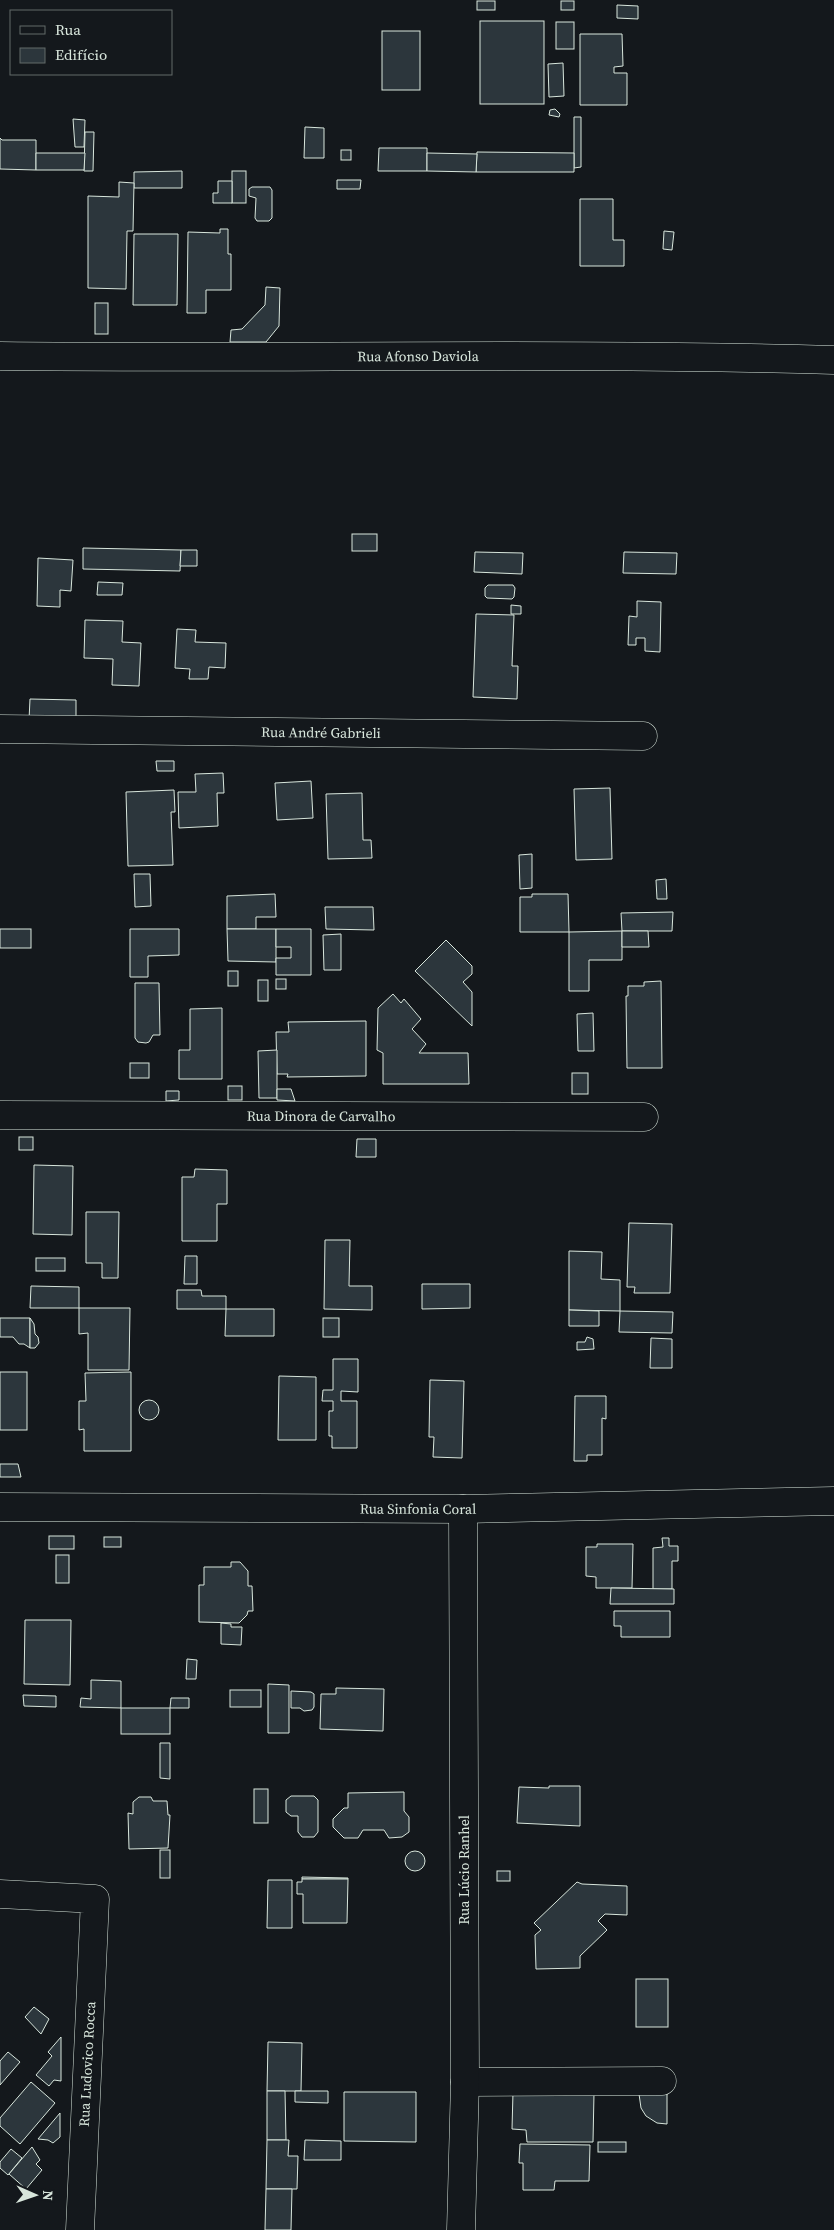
<svg xmlns="http://www.w3.org/2000/svg" width="834" height="2230" viewBox="0 0 834 2230" font-family="'Source Serif 4',serif">
<rect width="100%" height="100%" fill="#14181c"/>
<g fill="#2c363c" stroke="#d8e6dc">
<rect x="477" y="1" width="18" height="9"/>
<rect x="561" y="1" width="13" height="9"/>
<polygon points="617,5 638,6 638,19 617,18"/>
<rect x="480" y="21" width="64" height="83"/>
<rect x="556" y="22" width="18" height="27"/>
<rect x="382" y="31" width="38" height="59"/>
<polygon points="580,34 622,34 623,66 614,67 614,73 627,73 627,105 580,105"/>
<polygon points="563,63 564,96 549,97 548,64"/>
<polygon points="555,109 560,114 559,117 549,115 550,110"/>
<polygon points="574,117 581,117 581,167 574,168"/>
<polygon points="73,119 85,120 84,147 75,147"/>
<polygon points="305,127 324,128 324,158 304,158"/>
<polygon points="85,132 94,132 93,171 84,171"/>
<polygon points="0,138 2,140 36,140 36,170 0,169"/>
<polygon points="379,148 427,148 427,171 378,171"/>
<rect x="341" y="150" width="10" height="10"/>
<polygon points="477,152 574,153 574,172 476,172"/>
<polygon points="36,153 85,153 84,170 36,170"/>
<polygon points="427,153 477,154 476,172 427,171"/>
<polygon points="182,171 182,188 134,188 134,172"/>
<rect x="232" y="171" width="14" height="32"/>
<polygon points="337,180 361,180 360,189 337,189"/>
<polygon points="218,181 232,181 232,203 213,203 213,193 218,193"/>
<polygon points="119,182 134,183 133,231 127,231 126,289 88,288 88,196 119,197"/>
<polygon points="252,187 270,187 272,190 272,218 269,221 257,221 255,218 256,198 249,196 249,189"/>
<polygon points="580,199 613,199 613,240 624,240 624,266 580,266"/>
<polygon points="220,229 228,229 228,254 231,254 231,290 206,290 206,313 187,313 188,232 220,233"/>
<polygon points="664,231 674,232 672,250 663,249"/>
<polygon points="134,234 178,234 177,305 133,305"/>
<polygon points="266,287 280,288 279,326 266,342 230,342 231,330 242,329 265,305"/>
<rect x="95" y="303" width="13" height="31"/>
<rect x="352" y="534" width="25" height="17"/>
<polygon points="83,548 181,550 180,571 83,569"/>
<polygon points="181,550 197,550 197,566 180,566"/>
<polygon points="475,552 523,553 522,574 474,572"/>
<polygon points="624,552 677,553 676,574 623,573"/>
<polygon points="38,558 73,560 71,591 60,590 60,607 37,606"/>
<polygon points="98,582 123,583 122,595 97,595"/>
<polygon points="488,585 513,585 515,588 514,597 512,599 487,598 485,596 485,588"/>
<polygon points="637,601 661,602 660,652 645,651 645,638 636,638 636,645 628,645 629,616 637,617"/>
<polygon points="511,605 521,606 521,614 511,614"/>
<polygon points="476,614 514,615 512,666 518,666 517,699 473,697"/>
<polygon points="85,620 123,621 122,642 141,643 139,686 112,685 113,659 84,658"/>
<polygon points="177,629 196,630 195,642 226,643 225,668 209,667 208,679 189,679 190,669 175,668"/>
<polygon points="30,699 76,700 76,721 29,720"/>
<polygon points="156,761 174,761 174,771 157,771"/>
<polygon points="223,773 224,793 217,793 218,826 179,828 178,792 196,792 195,774"/>
<polygon points="311,781 313,818 277,820 275,783"/>
<polygon points="610,788 612,859 576,860 574,789"/>
<polygon points="174,790 175,812 171,812 173,865 128,866 126,792"/>
<polygon points="362,793 363,840 371,840 372,858 328,859 326,794"/>
<polygon points="532,854 532,888 520,889 519,855"/>
<polygon points="134,874 150,874 151,906 135,907"/>
<polygon points="666,879 667,899 657,899 656,880"/>
<polygon points="275,894 276,917 256,917 256,929 227,929 227,896"/>
<polygon points="532,894 568,894 569,932 520,932 520,897 532,897"/>
<polygon points="325,907 373,907 374,930 326,929"/>
<polygon points="673,912 672,931 622,931 621,913"/>
<rect x="0" y="929" width="31" height="19"/>
<polygon points="130,929 179,929 179,955 148,956 148,977 130,977"/>
<polygon points="227,929 276,929 276,962 228,961"/>
<polygon points="276,929 311,929 311,975 276,975 276,958 291,958 291,947 276,947"/>
<polygon points="622,931 622,960 589,960 589,991 569,991 569,932"/>
<polygon points="622,931 648,931 649,947 622,947"/>
<polygon points="341,934 341,970 324,970 323,935"/>
<polygon points="446,940 472,966 472,974 463,982 472,992 472,1026 415,971"/>
<rect x="228" y="971" width="10" height="15"/>
<rect x="276" y="979" width="10" height="10"/>
<rect x="258" y="980" width="10" height="21"/>
<polygon points="661,981 662,1068 627,1068 626,996 628,996 628,986 644,986 644,982"/>
<polygon points="135,983 159,983 160,1035 153,1035 149,1042 146,1043 138,1042 135,1038"/>
<polygon points="393,994 401,1003 404,999 421,1019 412,1029 426,1044 419,1053 468,1053 469,1084 383,1084 383,1053 377,1050 378,1008"/>
<polygon points="222,1008 222,1079 179,1079 179,1050 190,1050 190,1009"/>
<polygon points="593,1013 594,1051 578,1051 577,1014"/>
<polygon points="366,1021 366,1076 287,1077 288,1074 277,1074 276,1032 289,1032 288,1022"/>
<polygon points="277,1050 277,1098 259,1098 258,1051"/>
<rect x="130" y="1063" width="19" height="15"/>
<rect x="572" y="1073" width="16" height="21"/>
<rect x="228" y="1086" width="14" height="14"/>
<polygon points="277,1089 291,1089 295,1101 277,1100"/>
<polygon points="166,1091 179,1091 179,1100 166,1101"/>
<rect x="19" y="1137" width="14" height="13"/>
<polygon points="357,1139 376,1139 376,1157 356,1157"/>
<polygon points="34,1165 73,1166 72,1235 33,1234"/>
<polygon points="195,1169 227,1170 227,1204 217,1204 217,1241 182,1241 182,1177 194,1177"/>
<polygon points="86,1212 119,1212 118,1278 102,1278 102,1263 86,1263"/>
<polygon points="629,1223 672,1224 670,1293 634,1293 635,1287 627,1287"/>
<polygon points="325,1240 350,1240 349,1286 372,1286 372,1310 324,1309"/>
<polygon points="569,1251 602,1252 601,1279 620,1280 620,1311 569,1310"/>
<polygon points="185,1256 197,1256 197,1284 184,1284"/>
<rect x="36" y="1258" width="29" height="13"/>
<polygon points="422,1284 470,1284 470,1308 422,1309"/>
<polygon points="31,1286 79,1287 79,1308 30,1308"/>
<polygon points="177,1290 201,1290 202,1296 226,1296 226,1309 177,1309"/>
<polygon points="79,1308 130,1308 129,1370 88,1370 88,1333 79,1334"/>
<polygon points="226,1309 274,1309 274,1336 225,1336"/>
<polygon points="569,1310 599,1311 599,1326 569,1326"/>
<polygon points="620,1311 673,1312 672,1333 619,1332"/>
<polygon points="0,1318 30,1318 30,1348 24,1344 19,1344 13,1337 0,1337"/>
<polygon points="30,1318 34,1324 35,1334 38,1337 39,1343 35,1348 30,1348"/>
<rect x="323" y="1318" width="16" height="19"/>
<polygon points="587,1337 593,1339 594,1349 577,1350 577,1342 585,1342"/>
<polygon points="651,1338 672,1339 672,1368 650,1368"/>
<polygon points="333,1359 358,1359 358,1392 341,1391 341,1401 357,1401 357,1448 332,1448 332,1436 329,1436 329,1411 333,1411 333,1401 322,1401 323,1390 333,1390"/>
<rect x="0" y="1372" width="27" height="58"/>
<polygon points="131,1372 131,1451 84,1451 84,1429 79,1430 79,1401 86,1401 85,1373"/>
<polygon points="279,1376 316,1377 316,1440 278,1440"/>
<polygon points="430,1380 464,1381 462,1458 433,1457 434,1437 429,1437"/>
<polygon points="575,1396 606,1396 606,1419 602,1418 602,1455 587,1455 587,1461 574,1461"/>
<circle cx="149" cy="1410" r="10"/>
<polygon points="0,1464 18,1464 21,1477 0,1477"/>
<rect x="49" y="1536" width="25" height="13"/>
<rect x="104" y="1537" width="17" height="10"/>
<polygon points="662,1538 669,1538 669,1546 678,1546 678,1561 672,1561 672,1589 653,1589 653,1548 663,1547"/>
<polygon points="597,1544 633,1544 632,1588 596,1588 596,1577 586,1576 586,1547 597,1547"/>
<rect x="56" y="1555" width="13" height="28"/>
<polygon points="231,1562 240,1562 248,1571 248,1586 252,1586 253,1611 248,1611 247,1615 239,1623 199,1622 199,1585 204,1585 204,1567 231,1567"/>
<polygon points="611,1588 674,1589 674,1604 610,1604"/>
<polygon points="614,1611 670,1611 670,1637 621,1637 621,1626 614,1626"/>
<polygon points="25,1620 71,1620 70,1685 24,1684"/>
<polygon points="221,1623 231,1624 231,1627 242,1627 241,1645 221,1644"/>
<polygon points="187,1659 197,1660 196,1679 186,1679"/>
<polygon points="91,1680 121,1681 121,1708 80,1707 81,1698 91,1699"/>
<polygon points="268,1684 289,1685 289,1733 268,1733"/>
<polygon points="336,1688 384,1689 383,1731 320,1729 321,1694 336,1694"/>
<rect x="230" y="1690" width="31" height="17"/>
<polygon points="291,1691 311,1692 314,1694 314,1707 312,1710 304,1711 300,1708 291,1708"/>
<polygon points="23,1695 56,1696 56,1707 24,1706"/>
<polygon points="171,1698 189,1698 189,1708 170,1708"/>
<rect x="121" y="1708" width="49" height="26"/>
<polygon points="160,1743 170,1743 170,1779 160,1778"/>
<polygon points="549,1786 580,1786 580,1826 517,1823 519,1787 549,1788"/>
<rect x="254" y="1789" width="14" height="34"/>
<polygon points="404,1792 404,1811 409,1817 409,1832 402,1837 389,1838 384,1830 363,1830 358,1838 344,1838 333,1827 333,1819 344,1808 348,1808 348,1793"/>
<polygon points="291,1796 314,1796 318,1800 318,1832 314,1837 302,1837 298,1832 298,1816 291,1816 286,1812 286,1800"/>
<polygon points="139,1797 151,1797 153,1801 167,1801 168,1815 170,1815 168,1848 129,1849 128,1813 133,1814 133,1802"/>
<rect x="160" y="1850" width="10" height="28"/>
<circle cx="415" cy="1861" r="10"/>
<rect x="497" y="1871" width="13" height="10"/>
<polygon points="302,1877 348,1878 348,1879 302,1879"/>
<polygon points="302,1879 348,1879 347,1923 303,1923 303,1894 297,1894 297,1882 302,1882"/>
<polygon points="268,1880 292,1880 292,1928 267,1928"/>
<polygon points="577,1882 582,1884 627,1886 627,1915 605,1914 598,1921 607,1930 580,1956 580,1968 536,1969 535,1935 541,1930 534,1923"/>
<rect x="636" y="1979" width="32" height="48"/>
<polygon points="34,2007 49,2019 41,2034 25,2017"/>
<polygon points="61,2037 61,2081 54,2080 49,2086 36,2075 52,2056 48,2052"/>
<polygon points="268,2042 302,2043 301,2091 267,2091"/>
<polygon points="8,2052 20,2062 0,2085 0,2061"/>
<polygon points="31,2082 55,2103 20,2144 0,2126 0,2118"/>
<polygon points="267,2091 285,2091 286,2140 267,2140"/>
<polygon points="295,2091 328,2091 328,2103 295,2102"/>
<polygon points="344,2092 416,2092 416,2142 344,2141"/>
<polygon points="513,2092 594,2093 593,2142 527,2142 526,2130 512,2129"/>
<polygon points="639,2094 667,2094 667,2124 657,2123 646,2116 641,2108"/>
<polygon points="60,2113 60,2137 53,2143 48,2140 38,2139"/>
<polygon points="267,2140 289,2140 288,2156 298,2156 297,2189 266,2189"/>
<polygon points="305,2140 341,2141 341,2160 304,2160"/>
<rect x="598" y="2142" width="28" height="10"/>
<polygon points="520,2144 590,2145 589,2181 555,2181 554,2190 523,2190 523,2163 519,2163"/>
<polygon points="32,2147 40,2160 36,2164 42,2170 26,2189 9,2174"/>
<polygon points="11,2149 22,2158 8,2175 0,2168 0,2162"/>
<polygon points="266,2189 292,2189 291,2230 265,2230"/>
</g>
<g fill="none" stroke-linecap="round" stroke-linejoin="round">
<g stroke="#d8e6dc" stroke-width="29">
<g id="minor">
<path id="s1" d="M0 356C278 359 556 352 834 360"/>
<path id="s2" d="M0 729 643 736"/>
<path id="s3" d="M0 1115 644 1117"/>
<path id="s4" d="M0 1507 463 1509 834 1501"/>
<polyline points="0,1894 95,1899 80,2230"/>
<polyline points="465,2082 662,2081"/>
<polyline points="461,2230 465,2082 463,1509"/>
</g>
</g>
<use href="#minor" stroke="#14181c" stroke-width="28"/>
</g>
<g text-anchor="middle" dominant-baseline="central" stroke-width="4" stroke-linejoin="round" paint-order="stroke">
<g font-size="14" fill="#d8e6dc" stroke="#14181c">
<text stroke="none"><textPath href="#s1" startOffset="418">Rua Afonso Daviola</textPath></text>
<text stroke="none"><textPath href="#s2" startOffset="321">Rua André Gabrieli</textPath></text>
<text stroke="none"><textPath href="#s3" startOffset="321">Rua Dinora de Carvalho</textPath></text>
<text stroke="none"><textPath href="#s4" startOffset="418">Rua Sinfonia Coral</textPath></text>
<text transform="translate(464 1870) rotate(-90)">Rua Lúcio Ranhel</text>
<text transform="translate(87 2064) rotate(-87)">Rua Ludovico Rocca</text>
</g>
</g>
<rect x="10" y="10" width="162" height="65" fill="#14181c" stroke="#626a69"/>
<rect x="20" y="26" width="25" height="8" fill="#14181c" stroke="#626a69"/>
<text x="55" y="35" font-size="15" fill="#d8e6dc">Rua</text>
<rect x="20" y="48" width="25" height="15" fill="#2c363c" stroke="#626a69"/>
<text x="55" y="60" font-size="15" fill="#d8e6dc">Edifício</text>
<g transform="translate(35 2195) rotate(92)" stroke="#14181c" stroke-width="4" paint-order="stroke">
<path d="M0-4L9 19L0 12L-9 19Z" fill="#d8e6dc"/>
<text y="-8" font-size="14" font-weight="bold" text-anchor="middle" fill="#d8e6dc">N</text>
</g>
</svg>
